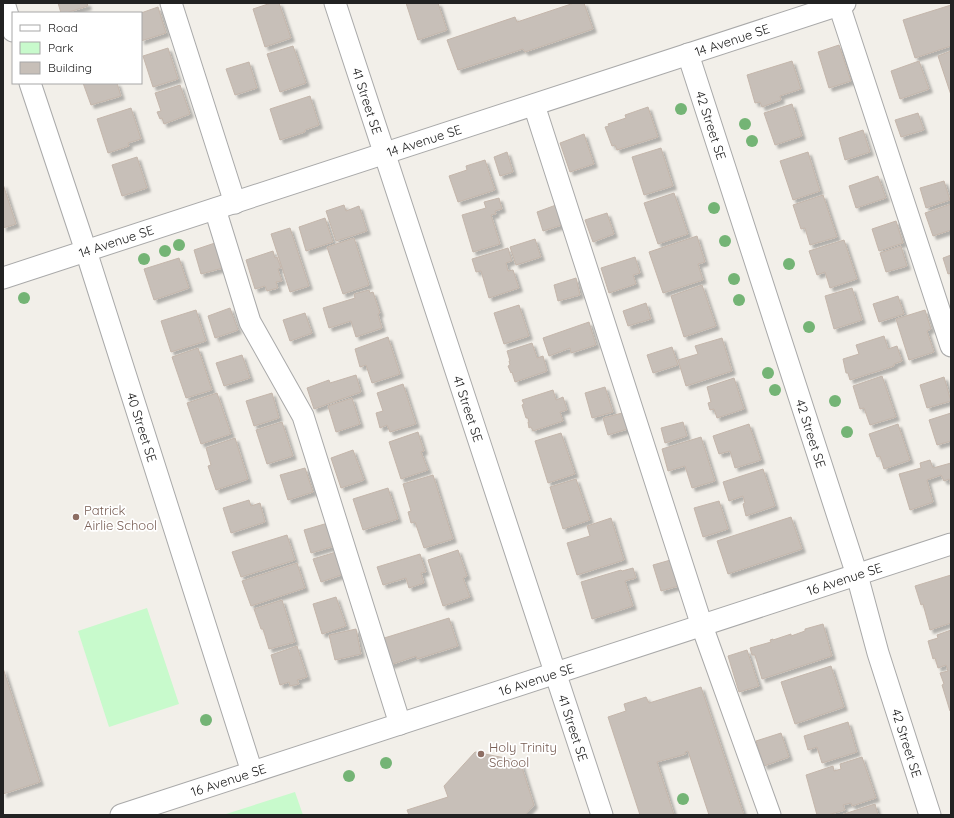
<svg xmlns="http://www.w3.org/2000/svg" width="954" height="818" viewBox="0 0 954 818" font-family="Quicksand,sans-serif">
<defs>
<filter id="shadow"><feDropShadow dx="3.5" dy="3.5" stdDeviation="1" flood-color="#0004"/></filter>
</defs>
<rect width="100%" height="100%" fill="#f2efe9"/>
<g fill="#c8facc">
<polygon points="147,608 179,704 109,727 78,631"/>
<polygon points="295,792 303,815 223,815"/>
</g>
<g fill="#c7bfb8" stroke="#c4b6ab" filter="url(#shadow)">
<polygon points="58,3 87,3 88,6 66,13 61,13"/>
<polygon points="271,3 279,3 291,38 265,47 253,9"/>
<polygon points="406,3 438,3 447,30 418,40"/>
<polygon points="574,3 584,3 593,29 525,52 523,49 458,70 447,40 515,17 517,22"/>
<polygon points="951,5 951,46 915,58 903,20"/>
<polygon points="158,7 166,33 141,41 141,13"/>
<polygon points="839,45 851,81 829,88 818,52"/>
<polygon points="293,46 306,83 280,92 267,54"/>
<polygon points="168,48 178,79 153,87 143,56"/>
<polygon points="951,51 951,95 938,56"/>
<polygon points="792,61 801,89 780,96 781,100 762,107 760,102 755,103 747,75"/>
<polygon points="919,61 929,89 900,99 891,71"/>
<polygon points="249,62 257,88 235,95 226,69"/>
<polygon points="83,83 117,83 121,96 91,105"/>
<polygon points="180,85 190,114 164,124 162,118 160,119 157,112 161,111 155,93"/>
<polygon points="310,96 319,125 305,130 305,132 280,140 270,109"/>
<polygon points="792,104 802,136 775,145 764,113"/>
<polygon points="648,107 658,137 617,150 615,145 612,146 605,127 609,126 608,124 626,118 625,115"/>
<polygon points="131,108 141,139 128,143 129,146 108,153 97,119"/>
<polygon points="918,113 924,130 901,137 895,120"/>
<polygon points="863,130 870,152 845,160 839,138"/>
<polygon points="584,134 594,164 570,172 560,143"/>
<polygon points="661,148 673,186 644,195 632,157"/>
<polygon points="507,152 513,172 500,176 494,157"/>
<polygon points="808,152 820,191 793,200 780,161"/>
<polygon points="137,157 147,188 122,196 112,165"/>
<polygon points="485,160 495,190 458,202 449,176 467,170 466,166"/>
<polygon points="878,176 886,198 856,208 849,186"/>
<polygon points="944,181 950,200 926,208 920,188"/>
<polygon points="3,184 16,224 3,228"/>
<polygon points="674,193 688,234 658,244 644,203"/>
<polygon points="823,195 837,237 810,245 805,228 801,229 793,205"/>
<polygon points="499,198 502,209 495,211 496,214 491,215 500,244 473,252 462,215 486,208 484,202"/>
<polygon points="951,204 951,230 933,236 925,213"/>
<polygon points="344,205 346,211 359,206 367,231 336,241 326,211"/>
<polygon points="556,205 562,225 543,231 537,212"/>
<polygon points="607,213 614,234 593,242 585,220"/>
<polygon points="325,218 333,242 306,251 299,227"/>
<polygon points="896,221 903,243 879,251 872,229"/>
<polygon points="290,228 309,286 290,292 271,234"/>
<polygon points="697,236 705,262 698,264 703,280 663,293 649,252"/>
<polygon points="354,238 369,285 343,294 327,247"/>
<polygon points="535,239 541,257 516,265 510,247"/>
<polygon points="844,240 857,279 830,288 825,272 817,275 809,251"/>
<polygon points="215,243 223,268 201,274 194,250"/>
<polygon points="901,246 907,266 886,272 880,253"/>
<polygon points="508,248 512,261 506,263 508,271 513,270 519,288 489,298 481,271 476,272 472,259"/>
<polygon points="273,251 275,258 277,257 281,268 278,269 282,281 276,282 278,288 267,291 265,286 255,289 246,260"/>
<polygon points="951,255 951,273 948,274 943,258"/>
<polygon points="635,257 640,273 633,275 636,284 609,293 601,268"/>
<polygon points="179,258 189,288 154,300 144,269"/>
<polygon points="576,278 580,295 558,301 554,285"/>
<polygon points="702,285 716,326 684,337 671,296"/>
<polygon points="852,288 862,320 834,329 825,296"/>
<polygon points="369,290 370,293 373,292 380,313 378,314 382,328 356,337 351,321 329,328 323,308 355,298 354,294"/>
<polygon points="898,296 904,314 879,322 873,304"/>
<polygon points="646,303 651,319 628,326 623,311"/>
<polygon points="519,305 529,336 504,344 494,313"/>
<polygon points="230,308 238,330 215,338 208,316"/>
<polygon points="196,310 206,341 171,352 161,321"/>
<polygon points="925,310 931,329 927,331 934,352 909,360 896,319"/>
<polygon points="305,313 312,333 290,341 283,320"/>
<polygon points="589,322 596,345 571,353 570,348 549,356 543,338"/>
<polygon points="884,336 888,349 897,346 902,361 894,364 894,366 850,380 848,373 846,373 843,359 859,354 856,345"/>
<polygon points="388,337 400,374 372,383 366,365 360,367 355,349"/>
<polygon points="722,338 732,371 686,386 678,360 698,354 695,346"/>
<polygon points="532,343 537,358 543,356 547,371 515,382 512,372 511,373 508,366 510,365 509,361 510,361 507,351"/>
<polygon points="672,347 678,365 653,373 647,355"/>
<polygon points="198,348 212,390 186,398 172,357"/>
<polygon points="242,355 250,378 224,386 216,363"/>
<polygon points="356,375 361,392 314,409 307,388 329,380 330,383"/>
<polygon points="882,376 896,417 870,425 864,408 860,409 853,386"/>
<polygon points="944,377 951,401 927,408 920,385"/>
<polygon points="734,378 744,409 717,418 714,409 710,410 708,403 711,402 707,387"/>
<polygon points="403,384 416,424 390,432 387,425 380,428 376,413 383,411 377,393"/>
<polygon points="605,387 613,412 592,418 585,393"/>
<polygon points="553,390 556,400 563,397 567,410 560,412 563,421 533,431 531,427 529,428 528,422 529,422 528,418 526,418 522,405 524,404 522,400"/>
<polygon points="217,393 231,434 201,444 187,403"/>
<polygon points="272,393 279,418 254,426 246,401"/>
<polygon points="352,398 360,424 336,432 328,406"/>
<polygon points="626,412 631,428 608,435 603,418"/>
<polygon points="951,413 951,441 937,445 929,420"/>
<polygon points="282,422 293,456 267,464 256,430"/>
<polygon points="683,422 687,436 665,443 661,428"/>
<polygon points="749,424 761,460 735,468 730,451 719,454 713,436"/>
<polygon points="898,424 910,460 884,469 880,456 877,457 869,434"/>
<polygon points="418,432 424,451 421,452 428,470 401,479 389,442"/>
<polygon points="561,433 575,474 548,483 535,441"/>
<polygon points="701,437 715,481 692,488 685,466 668,471 662,449"/>
<polygon points="235,438 248,479 216,490 208,466 211,465 206,448"/>
<polygon points="353,450 364,480 341,488 331,458"/>
<polygon points="930,460 933,468 951,463 951,484 949,479 944,481 941,475 927,480 933,502 910,510 899,474 921,468 920,463"/>
<polygon points="305,468 313,492 288,500 280,475"/>
<polygon points="763,469 775,506 746,516 743,504 745,503 743,496 729,501 723,482"/>
<polygon points="433,475 453,539 424,548 415,522 411,523 408,512 411,511 403,484"/>
<polygon points="576,479 590,520 563,529 550,487"/>
<polygon points="388,488 398,519 363,530 353,499"/>
<polygon points="249,500 251,506 260,503 265,522 231,533 223,508"/>
<polygon points="719,501 728,529 703,537 694,508"/>
<polygon points="791,517 802,549 728,574 717,541"/>
<polygon points="611,518 624,560 577,575 567,543 590,536 587,526"/>
<polygon points="328,523 335,546 311,553 304,530"/>
<polygon points="287,535 295,560 241,577 232,552"/>
<polygon points="458,550 467,576 463,578 470,597 443,606 428,560"/>
<polygon points="336,552 344,574 321,582 313,559"/>
<polygon points="420,554 426,572 421,573 424,583 409,588 406,578 383,585 377,567"/>
<polygon points="674,559 682,585 661,591 653,565"/>
<polygon points="297,563 305,588 251,606 242,581"/>
<polygon points="633,568 636,578 625,581 633,606 592,619 581,582 621,570 622,571"/>
<polygon points="951,575 951,623 930,630 923,604 921,605 915,586"/>
<polygon points="336,597 346,626 322,634 313,604"/>
<polygon points="282,600 295,642 269,649 263,629 261,629 254,609"/>
<polygon points="449,618 458,646 417,659 416,656 390,665 381,639"/>
<polygon points="823,624 832,656 762,679 755,655 752,655 750,648 771,642 770,640 773,639 773,640 791,634 791,636 805,631 805,629"/>
<polygon points="356,629 361,654 335,660 329,635"/>
<polygon points="951,630 951,711 950,711 942,685 944,684 940,673 948,671 946,665 938,668 935,658 933,659 928,641 938,638 937,635"/>
<polygon points="297,646 307,677 297,680 299,684 290,686 289,682 280,685 271,655"/>
<polygon points="747,650 759,686 739,692 728,656"/>
<polygon points="831,666 844,707 795,724 781,682"/>
<polygon points="3,668 40,782 3,794"/>
<polygon points="701,687 744,815 709,815 688,751 685,752 686,754 657,762 674,815 640,815 608,717 626,711 624,704 646,697 649,703"/>
<polygon points="848,722 857,752 822,763 817,747 808,750 804,736"/>
<polygon points="781,733 789,757 764,766 756,741"/>
<polygon points="475,752 520,761 534,805 525,815 409,815 407,810 448,797 444,786"/>
<polygon points="862,757 876,798 852,806 851,803 843,805 845,810 828,815 817,815 806,775 833,766 834,771 841,769 840,764"/>
<polygon points="875,804 878,815 841,815"/>
</g>
<g fill="none" stroke-linecap="round" stroke-linejoin="round">
<g stroke="#a9a9a9" stroke-width="23">
<g id="minor">
<polyline points="4,3 13,31"/>
<polyline points="171,3 235,203"/>
<path id="s1" d="M335 3 602 815"/>
<polyline points="839,5 951,346"/>
<path id="s2" d="M688 54 857 575 878 653 930 815"/>
<path id="s3" d="M30 83 86 251 252 772"/>
<polyline points="534,105 702,626 770,815"/>
<polyline points="215,209 250,322 303,416 400,724"/>
<path id="s4" d="M3 278 845 3"/>
<path id="s5" d="M121 815 951 544"/>
</g>
</g>
<use href="#minor" stroke="#fff" stroke-width="21"/>
</g>
<g fill="#74b475">
<circle cx="681" cy="109" r="6"/>
<circle cx="745" cy="124" r="6"/>
<circle cx="752" cy="141" r="6"/>
<circle cx="714" cy="208" r="6"/>
<circle cx="725" cy="241" r="6"/>
<circle cx="179" cy="245" r="6"/>
<circle cx="165" cy="251" r="6"/>
<circle cx="144" cy="259" r="6"/>
<circle cx="789" cy="264" r="6"/>
<circle cx="734" cy="279" r="6"/>
<circle cx="24" cy="298" r="6"/>
<circle cx="739" cy="300" r="6"/>
<circle cx="809" cy="327" r="6"/>
<circle cx="768" cy="373" r="6"/>
<circle cx="775" cy="390" r="6"/>
<circle cx="835" cy="401" r="6"/>
<circle cx="847" cy="432" r="6"/>
<circle cx="206" cy="720" r="6"/>
<circle cx="386" cy="763" r="6"/>
<circle cx="349" cy="776" r="6"/>
<circle cx="683" cy="799" r="6"/>
</g>
<g fill="#8d6e63" stroke="#fff" stroke-width="1.5">
<circle cx="76" cy="517" r="4"/>
<circle cx="481" cy="754" r="4"/>
</g>
<g text-anchor="middle" dominant-baseline="central" stroke-width="3.5" stroke-linejoin="round" paint-order="stroke">
<g font-size="13" fill="#222" stroke="#fff">
<text stroke="none"><textPath href="#s4" startOffset="767">14 Avenue SE</textPath></text>
<text stroke="none"><textPath href="#s1" startOffset="103">41 Street SE</textPath></text>
<text stroke="none"><textPath href="#s2" startOffset="75">42 Street SE</textPath></text>
<text stroke="none"><textPath href="#s4" startOffset="443">14 Avenue SE</textPath></text>
<text stroke="none"><textPath href="#s4" startOffset="119">14 Avenue SE</textPath></text>
<text stroke="none"><textPath href="#s1" startOffset="427">41 Street SE</textPath></text>
<text stroke="none"><textPath href="#s3" startOffset="362">40 Street SE</textPath></text>
<text stroke="none"><textPath href="#s2" startOffset="399">42 Street SE</textPath></text>
<text stroke="none"><textPath href="#s5" startOffset="761">16 Avenue SE</textPath></text>
<text stroke="none"><textPath href="#s5" startOffset="437">16 Avenue SE</textPath></text>
<text stroke="none"><textPath href="#s1" startOffset="763">41 Street SE</textPath></text>
<text stroke="none"><textPath href="#s2" startOffset="723">42 Street SE</textPath></text>
<text stroke="none"><textPath href="#s5" startOffset="113">16 Avenue SE</textPath></text>
</g>
<g font-size="13" fill="#785e54" stroke="#fff" text-anchor="start">
<text x="84" y="510">Patrick<tspan x="84" dy="15">Airlie School</tspan></text>
<text x="489" y="747">Holy Trinity<tspan x="489" dy="15">School</tspan></text>
</g>
</g>
<rect width="954" height="818" fill="none" stroke="#222222" stroke-width="8"/>
<rect x="12" y="12" width="130" height="72" fill="#ffffff" stroke="#a7a7a7"/>
<rect x="20" y="25" width="20" height="6" fill="#ffffff" stroke="#a7a7a7"/>
<text x="48" y="32" font-size="12" fill="#222222">Road</text>
<rect x="20" y="42" width="20" height="12" fill="#c8facc" stroke="#a7a7a7"/>
<text x="48" y="52" font-size="12" fill="#222222">Park</text>
<rect x="20" y="62" width="20" height="12" fill="#c7bfb8" stroke="#a7a7a7"/>
<text x="48" y="72" font-size="12" fill="#222222">Building</text>
</svg>
